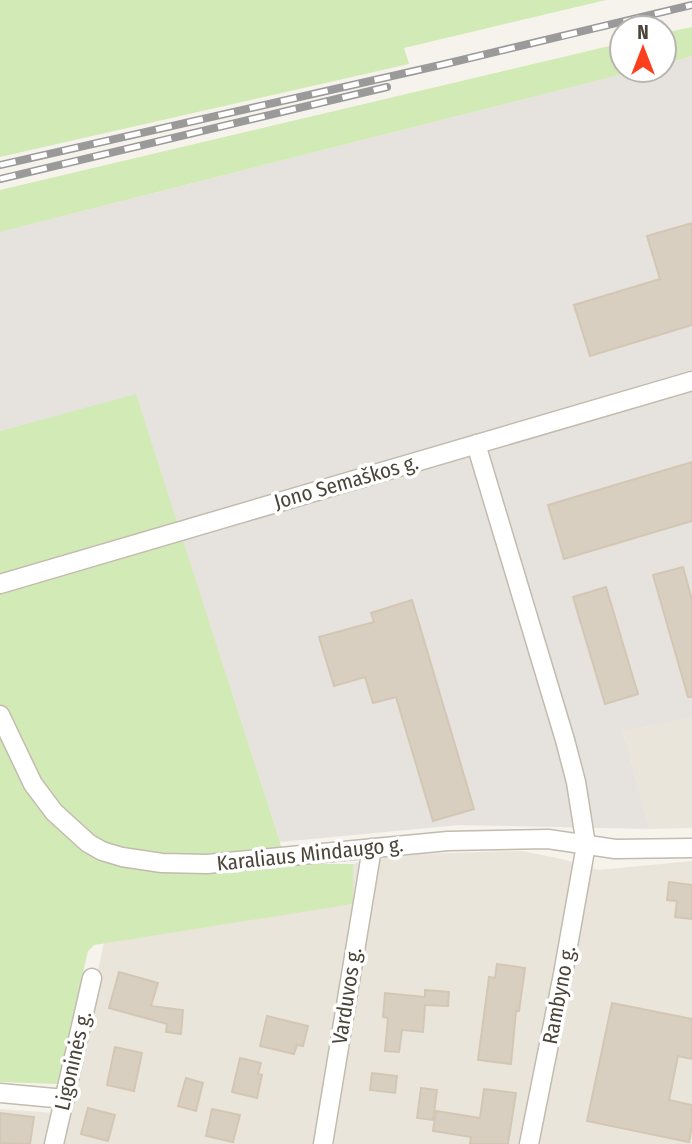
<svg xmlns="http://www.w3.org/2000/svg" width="692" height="1144" viewBox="0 0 692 1144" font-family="'Fira Sans Condensed',sans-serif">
<rect width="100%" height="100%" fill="#f6f3ec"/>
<g fill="#eae5da">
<polygon points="692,718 692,828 650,829 623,732"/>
<polygon points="522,851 562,859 598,870 692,861 692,1144 0,1144 0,1109 69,1114 104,942 353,904 353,864 384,855"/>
</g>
<polygon fill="#e6e2dd" points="692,56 692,718 623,732 650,829 459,825 280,842 136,395 0,431 0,232 639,70 664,70 664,64"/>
<g fill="#d2eab5">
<polygon points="0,0 606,0 404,48 409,64 0,157"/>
<polygon points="692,27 692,56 664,64 664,33"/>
<polygon points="622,43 622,70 639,70 0,232 0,190"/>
<polygon points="136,394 280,842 284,864 353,864 353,904 94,945 88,951 57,1084 0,1082 0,431"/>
</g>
<g fill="#d8cfc1" stroke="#d3c7b4" stroke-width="2">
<polygon points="692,223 692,325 590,356 574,305 660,279 647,236"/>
<polygon points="692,462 692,521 564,559 548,505"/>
<polygon points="683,567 692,600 692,697 688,697 653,575"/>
<polygon points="606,587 638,694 605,704 573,597"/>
<polygon points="412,600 474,809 433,821 396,697 373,703 365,677 334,686 319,637 374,622 371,613"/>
<polygon points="669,882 692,885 692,919 675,917 677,901 667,900"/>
<polygon points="497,964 525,968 519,1011 516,1011 511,1064 478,1060 489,977 495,978"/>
<polygon points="119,972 158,983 151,1006 183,1010 181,1034 166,1032 167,1024 109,1008"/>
<polygon points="425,990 449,992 448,1006 425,1005 423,1032 402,1030 399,1052 385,1051 388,1018 383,1017 385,993 425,997"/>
<polygon points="612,1003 692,1019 692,1059 678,1056 669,1100 692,1105 692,1126 689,1142 587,1121"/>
<polygon points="267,1016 308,1026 303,1046 297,1045 294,1054 260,1046"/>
<polygon points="115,1047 142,1053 134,1091 107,1085"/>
<polygon points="240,1058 261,1063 258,1074 262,1075 257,1098 232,1092"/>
<polygon points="372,1073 397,1076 395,1093 370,1090"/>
<polygon points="186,1078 203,1083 196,1111 178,1106"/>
<polygon points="421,1088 437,1090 433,1120 417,1118"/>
<polygon points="484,1089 516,1093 508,1144 470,1144 471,1137 433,1131 436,1111 480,1118"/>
<polygon points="88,1108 115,1115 108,1141 81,1134"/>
<polygon points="212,1109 240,1115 233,1142 206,1136"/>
<polygon points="0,1113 34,1117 30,1144 0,1143"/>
</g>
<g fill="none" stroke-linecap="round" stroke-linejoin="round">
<g stroke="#c2bbae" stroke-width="21">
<g id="minor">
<polyline points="476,444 565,740 576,782 586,845 563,974 529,1144"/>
<polyline points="0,584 692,381"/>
<polyline points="0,715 33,784 54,812 88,843 102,851 122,857 162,863 207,864 448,841 548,839 615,849 692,848"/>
<polyline points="0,1093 65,1099"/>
<polyline points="54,1144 92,978"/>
<polyline points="323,1144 372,848"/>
</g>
</g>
<use href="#minor" stroke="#fff" stroke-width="18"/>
<g stroke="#9a9a9a" stroke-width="8">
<g id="rail">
<polyline points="0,165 445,64 692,5"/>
<polyline points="0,179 387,87"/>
</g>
</g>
<use href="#rail" stroke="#fff" stroke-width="5" stroke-dasharray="16" stroke-linecap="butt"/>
</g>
<g text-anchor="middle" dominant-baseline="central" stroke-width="7" stroke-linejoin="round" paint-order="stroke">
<g font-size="21" fill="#4b4439" stroke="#fff">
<text transform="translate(346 482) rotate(-16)">Jono Semaškos g.</text>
<text transform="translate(310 854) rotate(-6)">Karaliaus Mindaugo g.</text>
<text transform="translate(559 995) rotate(-79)">Rambyno g.</text>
<text transform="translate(347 996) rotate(-81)">Varduvos g.</text>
<text transform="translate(73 1061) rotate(-77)">Ligoninės g.</text>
</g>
</g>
<g transform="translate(643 49)"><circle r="33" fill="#ffffff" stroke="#b7b4b0" stroke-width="2"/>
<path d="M0-5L12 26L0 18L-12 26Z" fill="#fc3f1d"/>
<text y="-10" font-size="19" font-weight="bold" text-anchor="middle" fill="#4b4439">N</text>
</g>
</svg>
